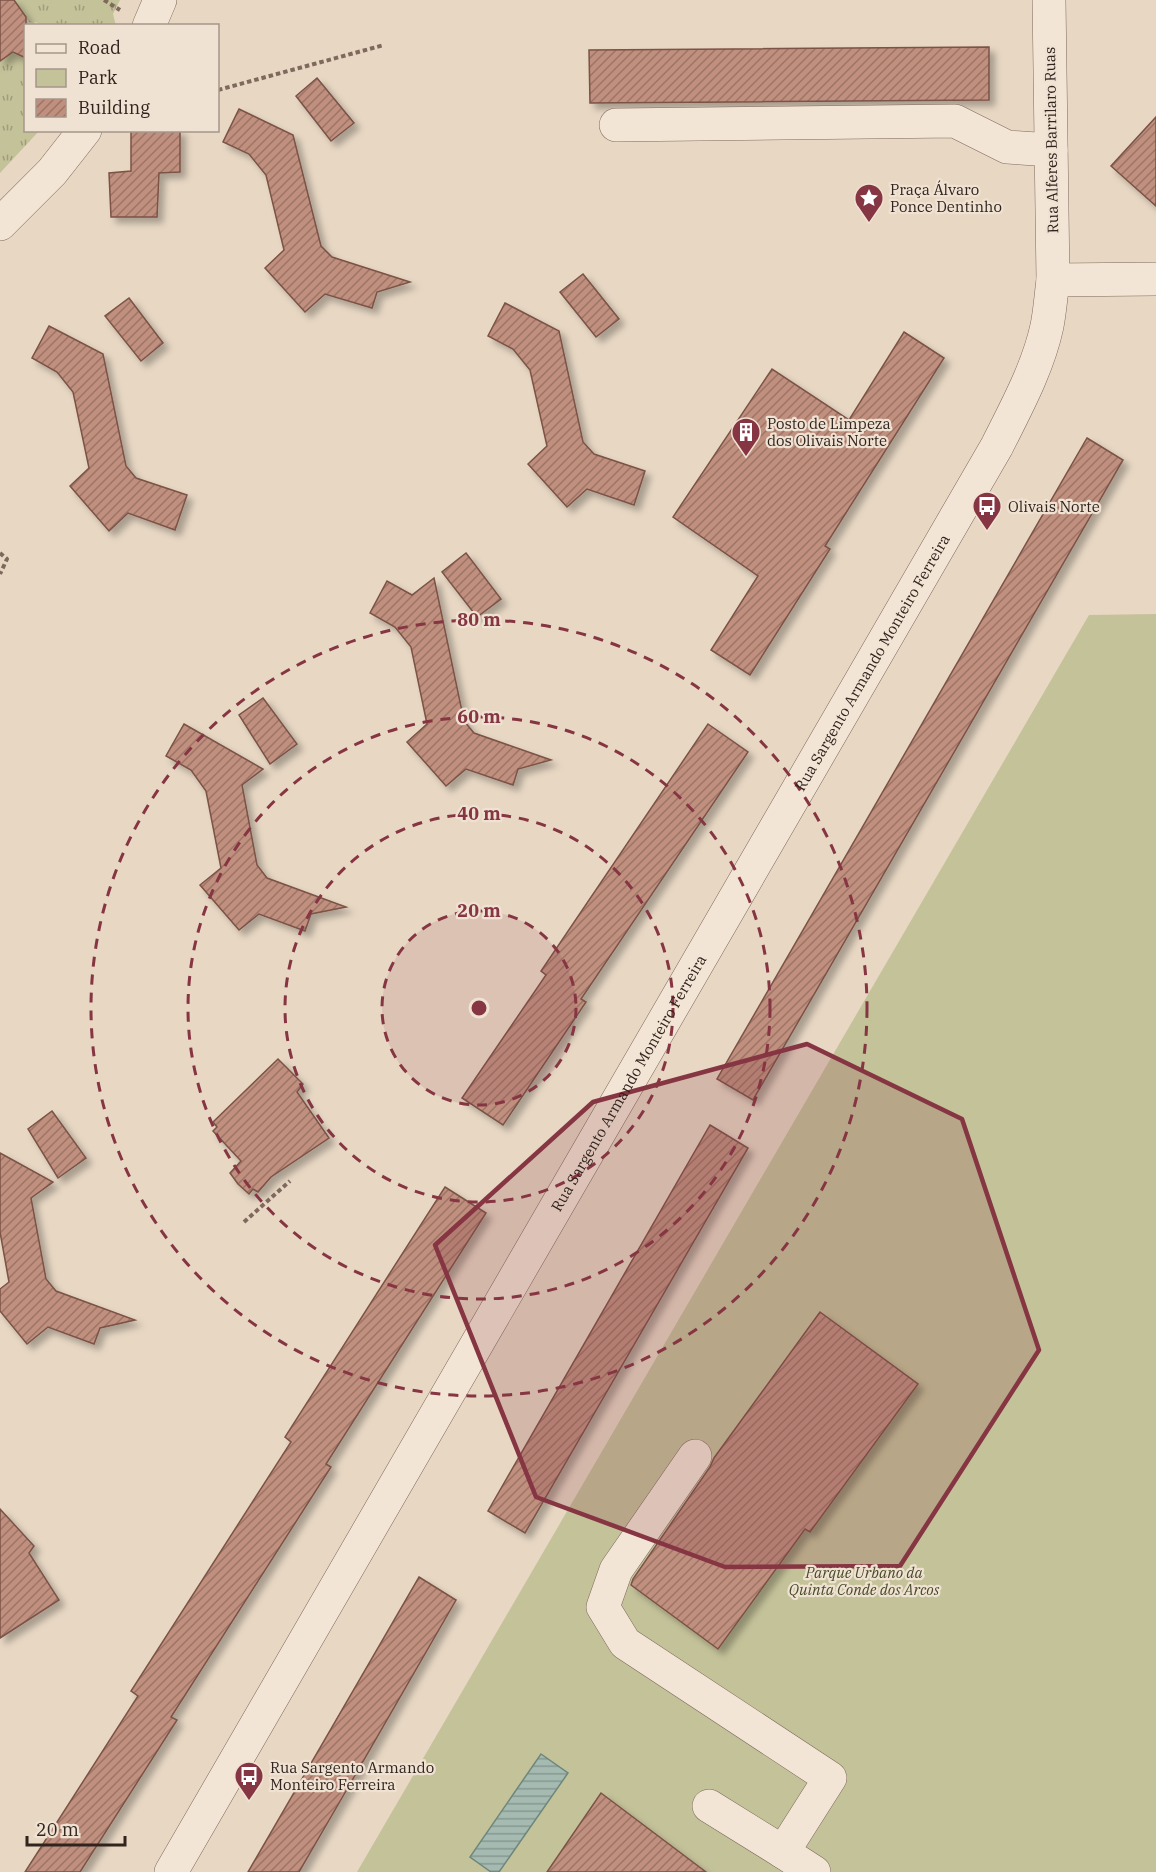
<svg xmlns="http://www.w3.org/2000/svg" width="1156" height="1872" viewBox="0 0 1156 1872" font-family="'IBM Plex Serif',serif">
<defs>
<pattern id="grass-tufts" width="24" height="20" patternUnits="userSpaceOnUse" patternTransform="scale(1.5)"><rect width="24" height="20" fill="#c4c299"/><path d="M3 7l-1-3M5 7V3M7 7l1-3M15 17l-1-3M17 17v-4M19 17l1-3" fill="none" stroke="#a09d7c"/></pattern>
<pattern id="water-rules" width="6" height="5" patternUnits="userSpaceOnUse" patternTransform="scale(1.5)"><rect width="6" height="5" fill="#a5bbb1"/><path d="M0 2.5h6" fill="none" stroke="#87988f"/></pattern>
<pattern id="building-hatch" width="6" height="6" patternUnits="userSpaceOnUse" patternTransform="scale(1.5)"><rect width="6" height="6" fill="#c08f7e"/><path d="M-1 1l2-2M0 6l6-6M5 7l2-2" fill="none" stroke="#9d7567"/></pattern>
<filter id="shadow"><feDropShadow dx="5.5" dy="5.5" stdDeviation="3" flood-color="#0004"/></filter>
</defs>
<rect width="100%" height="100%" fill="#e7d7c3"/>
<g fill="url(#grass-tufts)">
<polygon points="14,0 120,0 113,14 116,26 43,25 35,22 34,24 29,22"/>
<polygon points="13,52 25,58 26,130 39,131 0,173 0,61"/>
</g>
<polygon fill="#c4c299" points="1156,614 1156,1872 357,1872 1089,615"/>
<polygon fill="url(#water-rules)" stroke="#6d877d" stroke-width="1.5" points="541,1754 568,1773 499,1872 491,1872 470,1857"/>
<g fill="url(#building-hatch)" stroke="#7b5246" stroke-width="1.5" filter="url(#shadow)">
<polygon points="0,0 14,0 26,17 26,58 13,52 0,61"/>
<polygon points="989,47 989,100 590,103 589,50"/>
<polygon points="317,78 354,123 331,141 296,96"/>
<polygon points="239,109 293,135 321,246 332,257 410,282 377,292 372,308 325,294 305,312 265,268 284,250 266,175 249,154 223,142"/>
<polygon points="1156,117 1156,206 1111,166"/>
<polygon points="150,130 180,130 180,172 159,173 157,217 111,217 109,173 131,171 131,131"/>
<polygon points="583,274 619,319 596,337 560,292"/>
<polygon points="129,298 163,343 141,361 105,316"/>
<polygon points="505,303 559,331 583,442 594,454 645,471 634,505 587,489 567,507 528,464 547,446 530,370 513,349 488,336"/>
<polygon points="49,326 103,354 126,466 136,478 187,495 175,530 128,513 109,531 70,486 89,468 73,392 57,372 32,358"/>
<polygon points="904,332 944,358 825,546 830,549 750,675 711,650 758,576 673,517 772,369 849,420"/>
<polygon points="1087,438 1123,460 753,1100 717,1079"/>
<polygon points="466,553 501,599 477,617 442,572"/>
<polygon points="434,578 464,721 474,733 551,760 518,769 513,785 466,769 446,786 407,742 427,724 411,647 395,627 370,613 387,581 412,595"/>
<polygon points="263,698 297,744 270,764 239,715"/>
<polygon points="184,724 263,769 242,785 257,865 267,878 346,907 311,914 305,931 259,914 239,930 200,885 221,868 206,791 191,770 166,756"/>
<polygon points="708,724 748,752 581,999 586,1002 503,1125 462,1098 546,975 541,971"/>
<polygon points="278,1059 303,1084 297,1092 329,1138 271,1177 258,1192 253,1189 249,1194 238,1184 230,1173 241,1161 213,1131 217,1127 213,1122"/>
<polygon points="52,1111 86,1158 58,1178 28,1129"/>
<polygon points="710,1125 748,1148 525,1533 488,1511"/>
<polygon points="0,1153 53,1182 31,1198 46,1279 56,1291 135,1320 100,1328 94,1344 48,1327 27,1344 0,1311 0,1289 9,1282 0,1232"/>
<polygon points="445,1187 486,1213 326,1464 331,1467 171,1717 177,1720 80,1872 25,1872 138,1696 131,1691 291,1442 285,1437"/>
<polygon points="820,1312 918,1384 810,1532 805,1529 718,1649 631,1585 633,1579 710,1467 714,1458"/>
<polygon points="0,1509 34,1546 29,1553 59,1600 0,1638"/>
<polygon points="419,1577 456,1600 346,1791 299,1872 248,1872"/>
<polygon points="601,1793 706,1872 547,1872"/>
</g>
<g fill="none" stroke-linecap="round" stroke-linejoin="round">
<g stroke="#7f695c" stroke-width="34">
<g id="minor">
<polyline points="149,26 160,0"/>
<polyline points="616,125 955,121 1007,147 1051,150"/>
<polyline points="0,224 52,172 85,130"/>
<polyline points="1053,280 1156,279"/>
<polyline points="695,1456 616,1570 603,1607 625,1643 830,1778 783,1852 814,1872"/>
<polyline points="709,1806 783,1852"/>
<path id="s1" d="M171 1872 997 446C1016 408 1038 368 1047 326 1050 311 1051 295 1053 280L1049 0"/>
</g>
</g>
<g stroke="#7f695c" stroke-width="4" stroke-dasharray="4.5 3" stroke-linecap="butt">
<polyline points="104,0 120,10"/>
<polyline points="218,90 384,45"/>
<polyline points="0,553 7,559 0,574"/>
<polyline points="244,1222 290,1181"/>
</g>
<use href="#minor" stroke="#f3e5d5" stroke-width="33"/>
</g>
<path fill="#863542" fill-opacity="0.2" stroke="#863542" stroke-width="4.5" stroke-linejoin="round" d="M807 1044 962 1119 1039 1350 900 1566 725 1567 536 1497 435 1245 593 1102Z"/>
<circle cx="479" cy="1008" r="97" fill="#863542" fill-opacity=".12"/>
<g fill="none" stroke="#863542" stroke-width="3" stroke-dasharray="10 8">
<circle cx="479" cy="1008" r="97"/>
<circle cx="479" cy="1008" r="194"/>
<circle cx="479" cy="1008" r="291"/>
<circle cx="479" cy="1008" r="388"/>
</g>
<defs>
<g id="sight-pin" transform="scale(1.5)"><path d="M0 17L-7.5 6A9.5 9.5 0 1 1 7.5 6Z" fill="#863542" stroke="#f0e2d2"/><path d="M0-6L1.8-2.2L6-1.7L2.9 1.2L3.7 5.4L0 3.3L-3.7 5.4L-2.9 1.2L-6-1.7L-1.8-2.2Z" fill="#fff"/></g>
<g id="building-pin" transform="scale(1.5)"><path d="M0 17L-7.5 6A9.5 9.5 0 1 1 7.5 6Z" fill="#863542" stroke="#f0e2d2"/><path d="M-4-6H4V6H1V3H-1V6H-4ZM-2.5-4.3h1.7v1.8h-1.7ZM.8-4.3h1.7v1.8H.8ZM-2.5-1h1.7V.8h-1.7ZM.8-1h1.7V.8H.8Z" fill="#fff"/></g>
<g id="bus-pin" transform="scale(1.5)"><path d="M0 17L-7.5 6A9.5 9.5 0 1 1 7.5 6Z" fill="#863542" stroke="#f0e2d2"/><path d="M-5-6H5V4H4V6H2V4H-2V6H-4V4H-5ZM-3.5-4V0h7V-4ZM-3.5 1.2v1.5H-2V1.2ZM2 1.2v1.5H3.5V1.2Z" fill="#fff"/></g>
</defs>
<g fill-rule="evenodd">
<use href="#sight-pin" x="869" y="198"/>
<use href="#building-pin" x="746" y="432"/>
<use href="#bus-pin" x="987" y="506"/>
<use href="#bus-pin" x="249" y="1776"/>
</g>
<g text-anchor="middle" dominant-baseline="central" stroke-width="4.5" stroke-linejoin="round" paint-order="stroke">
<g font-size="15" fill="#31241e" stroke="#f0e2d2">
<text transform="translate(1051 140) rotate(-91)">Rua Alferes Barrilaro Ruas</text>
<text stroke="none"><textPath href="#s1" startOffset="1398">Rua Sargento Armando Monteiro Ferreira</textPath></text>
<text stroke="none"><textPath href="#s1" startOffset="912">Rua Sargento Armando Monteiro Ferreira</textPath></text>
</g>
<g font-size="15" fill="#31241e" stroke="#f0e2d2" text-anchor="start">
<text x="890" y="189">Praça Álvaro<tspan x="890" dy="17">Ponce Dentinho</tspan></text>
<text x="767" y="423">Posto de Limpeza<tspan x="767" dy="17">dos Olivais Norte</tspan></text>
<text x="1008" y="506">Olivais Norte</text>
<text x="270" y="1767">Rua Sargento Armando<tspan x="270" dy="17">Monteiro Ferreira</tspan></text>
</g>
<g font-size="15" font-style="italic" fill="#474b28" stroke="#f0e2d2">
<text x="864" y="1572">Parque Urbano da<tspan x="864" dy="17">Quinta Conde dos Arcos</tspan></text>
</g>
</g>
<circle cx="479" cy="1008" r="9" fill="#863542" stroke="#f0e2d2" stroke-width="3"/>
<g font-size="18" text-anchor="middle" font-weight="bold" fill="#863542" stroke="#f0e2d2" stroke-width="4.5" stroke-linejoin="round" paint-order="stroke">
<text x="479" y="626">80 m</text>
<text x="479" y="723">60 m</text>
<text x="479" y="820">40 m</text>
<text x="479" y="917">20 m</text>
</g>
<rect x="24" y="24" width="195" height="108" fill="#f0e2d2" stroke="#a4968a" stroke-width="1.5"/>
<rect x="36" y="44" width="30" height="9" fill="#f3e5d5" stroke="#a4968a" stroke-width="1.5"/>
<text x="78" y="54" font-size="18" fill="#31241e">Road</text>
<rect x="36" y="69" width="30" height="18" fill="#c4c299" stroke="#a4968a" stroke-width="1.5"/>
<text x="78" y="84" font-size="18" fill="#31241e">Park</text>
<rect x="36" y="99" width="30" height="18" fill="url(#building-hatch)" stroke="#a4968a" stroke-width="1.5"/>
<text x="78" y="114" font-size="18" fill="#31241e">Building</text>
<path d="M27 1836v9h98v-9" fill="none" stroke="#31241e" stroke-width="3"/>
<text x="36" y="1836" font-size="18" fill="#31241e" stroke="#f0e2d2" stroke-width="4.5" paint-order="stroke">20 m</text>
</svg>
